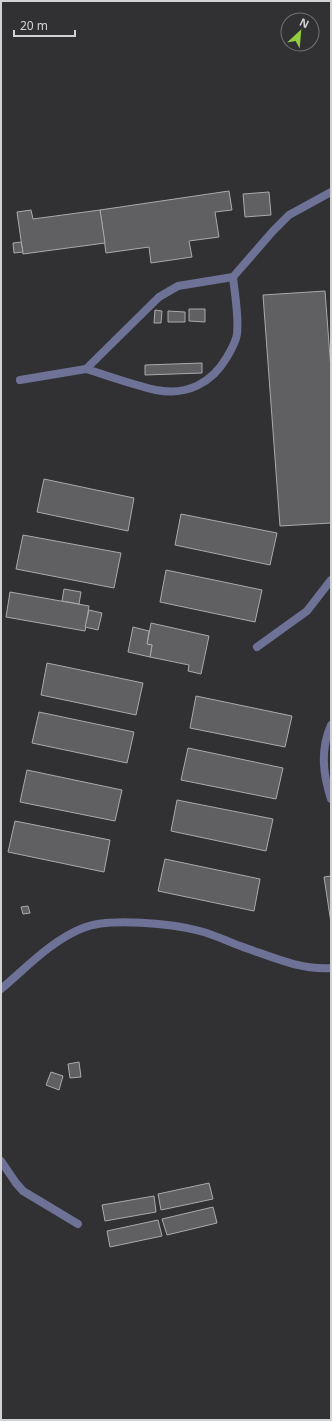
<svg xmlns="http://www.w3.org/2000/svg" width="332" height="1421" viewBox="0 0 332 1421" font-family="'Noto Sans',sans-serif">
<rect width="100%" height="100%" fill="#313134"/>
<g fill="#606063" stroke="#a9aaad">
<polygon points="229,191 232,210 215,212 219,237 189,241 192,257 151,263 149,247 106,253 100,210"/>
<polygon points="269,192 271,215 245,217 243,194"/>
<polygon points="31,210 33,219 100,210 105,243 23,254 17,212"/>
<polygon points="21,242 23,252 14,253 13,243"/>
<polygon points="325,291 331,370 331,523 280,526 263,295"/>
<polygon points="189,309 205,309 205,322 189,321"/>
<polygon points="155,310 162,311 161,323 154,323"/>
<polygon points="168,311 185,312 185,322 168,322"/>
<polygon points="202,363 202,373 145,375 145,365"/>
<polygon points="44,479 134,498 128,531 37,512"/>
<polygon points="181,514 277,533 270,565 175,545"/>
<polygon points="23,535 121,553 114,588 16,569"/>
<polygon points="166,570 262,590 255,622 160,602"/>
<polygon points="64,589 81,592 79,604 62,601"/>
<polygon points="10,592 89,606 85,631 6,617"/>
<polygon points="89,610 102,613 98,630 85,627"/>
<polygon points="151,623 209,636 201,674 188,671 189,665 150,657 152,645 147,644"/>
<polygon points="133,627 149,631 147,644 152,645 150,657 128,652"/>
<polygon points="47,663 143,683 136,715 41,695"/>
<polygon points="196,696 292,716 285,747 190,728"/>
<polygon points="39,712 134,732 127,763 32,743"/>
<polygon points="188,748 283,768 276,799 181,780"/>
<polygon points="27,770 122,790 115,821 20,802"/>
<polygon points="177,800 273,819 266,851 171,831"/>
<polygon points="15,821 110,840 104,872 8,852"/>
<polygon points="165,859 260,879 254,911 158,891"/>
<polygon points="331,876 331,923 324,877"/>
<polygon points="28,906 30,913 23,914 21,907"/>
<polygon points="79,1062 81,1077 70,1078 68,1064"/>
<polygon points="51,1072 63,1076 59,1090 46,1085"/>
<polygon points="209,1183 213,1199 161,1210 158,1194"/>
<polygon points="154,1196 156,1212 105,1221 102,1205"/>
<polygon points="213,1207 217,1223 167,1235 162,1219"/>
<polygon points="158,1220 162,1236 110,1247 107,1231"/>
</g>
<g fill="none" stroke-linecap="round" stroke-linejoin="round">
<g stroke="#6e7297" stroke-width="8">
<path d="M86 369C109 376 133 385 156 390 187 396 212 383 227 357 231 350 236 342 237 334 239 316 235 296 233 277"/>
<polyline points="20,380 86,369 159,297 178,286 233,277 273,231 289,215 331,192"/>
<polyline points="257,647 307,611 331,580"/>
<path d="M331 725C320 750 323 774 331 799"/>
<path d="M1 989C26 968 52 940 83 928 109 917 174 924 200 931 215 935 229 942 243 947 272 957 300 970 331 968"/>
<polyline points="1,1161 16,1183 23,1191 78,1224"/>
</g>
</g>
<rect width="332" height="1421" fill="none" stroke="#d1d2d3" stroke-width="4"/>
<g transform="translate(300 32) rotate(26)"><circle r="19" fill="#313134" stroke="#717174"/>
<path d="M0-3L7 15L0 10L-7 15Z" fill="#92cd3e"/>
<text y="-6" font-size="11" font-weight="bold" text-anchor="middle" fill="#d1d2d3">N</text>
</g>
<path d="M14 30v6h61v-6" fill="none" stroke="#d1d2d3" stroke-width="2"/>
<text x="20" y="30" font-size="12" fill="#d1d2d3" stroke="#313134" stroke-width="3" paint-order="stroke">20 m</text>
</svg>
